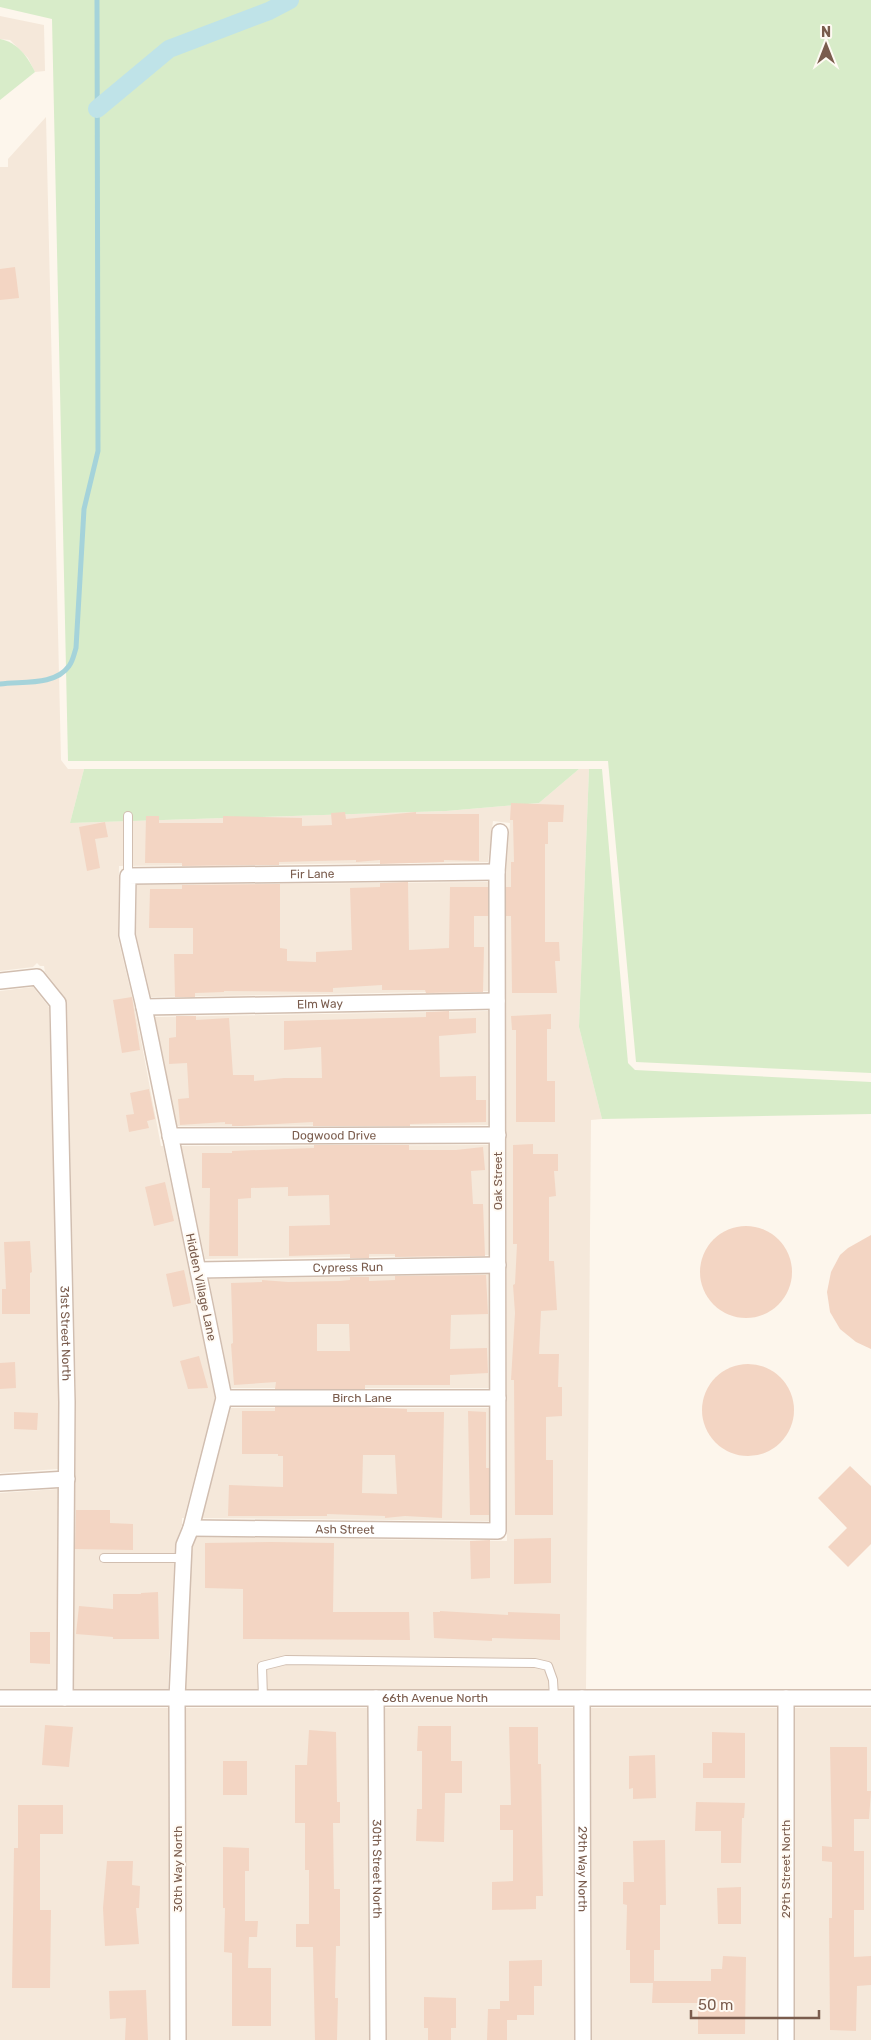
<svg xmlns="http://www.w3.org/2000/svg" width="871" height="2040" viewBox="0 0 871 2040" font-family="Rubik,sans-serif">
<rect width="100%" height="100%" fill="#fdf6ec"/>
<g fill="#f5e8da">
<polygon points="0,16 44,25 45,71 35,72 28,58 10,40 0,39"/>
<polygon points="46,117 61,760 68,769 84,769 70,823 446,811 539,803 579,769 589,769 579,1027 602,1119 591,1120 586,1689 186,1689 192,1547 197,1537 507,1541 506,873 510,823 493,821 488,862 119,866 118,938 135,1009 161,1146 163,1146 215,1397 184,1518 182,1518 182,1525 175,1544 168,1689 73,1689 76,1402 67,1003 64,996 45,972 44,966 40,966 37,963 33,967 0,971 0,167 8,167 8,159"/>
<polygon points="488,882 488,991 151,997 136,934 137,885"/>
<polygon points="33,987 49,1007 59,1402 58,1469 0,1473 0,991"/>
<polygon points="488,1011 489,1125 177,1126 155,1017"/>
<polygon points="489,1145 489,1255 205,1259 181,1146"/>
<polygon points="489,1274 490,1388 231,1388 209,1279"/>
<polygon points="231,1408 490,1408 489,1521 202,1518"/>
<polygon points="58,1489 56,1689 0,1689 0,1493"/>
<polygon points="0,1708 168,1708 170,2040 0,2040"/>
<polygon points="186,1708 367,1708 369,2040 187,2040"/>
<polygon points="385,1708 573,1708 574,2040 387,2040"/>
<polygon points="591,1708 777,1708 777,2040 592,2040"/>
<rect x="795" y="1708" width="76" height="332"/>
</g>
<g fill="#d8ecc9">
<polygon points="0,0 871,0 871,1073 636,1062 608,761 68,761 52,19 0,7"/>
<path d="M0 39C17 42 28 57 35 72L0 100Z"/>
<polygon points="84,769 579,769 539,803 446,811 70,823"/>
<polygon points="589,769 602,769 628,1063 635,1070 871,1082 871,1114 602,1119 579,1027"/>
</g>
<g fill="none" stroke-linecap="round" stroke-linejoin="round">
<path stroke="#a5d3da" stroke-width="5" d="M0 684C22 681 55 686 69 666 73 661 74 654 76 648L84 509 98 451 97 0"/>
<polyline stroke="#bfe3e8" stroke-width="18" points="97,109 169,49 269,11 290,0"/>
</g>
<g fill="#f3d5c3" fill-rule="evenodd">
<polygon points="15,267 19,298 0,300 0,269"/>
<polygon points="511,803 564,805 563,822 548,822 548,844 545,844 545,942 559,942 560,961 555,961 557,993 512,993 511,916 506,916 506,887 511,887 511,862 514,862 513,820 510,820"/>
<polygon points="345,812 346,819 416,812 416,814 479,814 479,861 444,860 444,862 380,864 380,860 356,862 356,860 279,862 279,865 182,866 182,863 145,863 146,816 159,816 159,823 223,823 223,816 302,818 302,826 332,825 331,813"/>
<polygon points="105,822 108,837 95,839 100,868 87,871 79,827"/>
<polygon points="408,882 409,950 449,948 450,887 488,887 488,916 474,916 474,947 484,947 483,992 426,993 425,990 382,990 382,985 333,988 333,992 224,991 224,992 195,993 195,997 175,997 174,954 193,954 193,928 149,928 150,889 182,889 182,885 280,884 280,948 287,949 287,961 316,962 316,952 352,950 350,888 380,887 380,883"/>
<polygon points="132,997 140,1050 122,1053 113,1000"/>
<polygon points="449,1011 449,1019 476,1018 476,1033 439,1036 440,1077 476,1076 476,1100 486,1100 486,1122 410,1124 410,1126 313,1126 313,1122 242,1126 232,1126 232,1124 225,1124 225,1122 180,1125 178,1099 189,1098 187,1063 169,1064 169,1038 176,1037 176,1016 196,1016 196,1020 229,1018 233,1075 254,1075 254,1081 284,1078 322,1078 321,1047 284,1050 284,1021 426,1017 426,1012"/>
<polygon points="551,1014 551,1029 547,1029 547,1081 555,1081 555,1122 516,1122 516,1030 512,1030 511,1016"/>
<polygon points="149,1089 155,1119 147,1121 149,1128 129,1132 126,1115 134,1114 130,1093"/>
<polygon points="533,1144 533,1154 558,1154 558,1171 554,1171 556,1196 549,1197 549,1261 554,1261 557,1310 541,1311 539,1354 559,1354 558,1387 562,1387 562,1416 546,1417 546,1460 553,1460 553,1515 515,1515 514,1380 511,1380 515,1313 513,1285 515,1284 517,1244 513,1244 513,1145"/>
<polygon points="314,1145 409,1145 409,1150 456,1150 483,1147 485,1170 471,1171 473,1204 483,1204 485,1256 395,1257 395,1254 369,1254 369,1258 350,1258 350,1254 289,1256 289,1226 330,1225 329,1195 288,1196 288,1187 251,1188 251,1198 238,1199 238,1256 209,1256 210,1188 202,1188 202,1153 232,1153 232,1151 314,1148"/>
<polygon points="165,1182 174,1221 154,1226 145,1187"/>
<circle cx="746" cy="1272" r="46"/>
<polygon points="871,1235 871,1349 856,1342 840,1329 830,1312 827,1292 831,1272 840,1255 848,1248"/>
<polygon points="30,1241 32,1272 30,1273 30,1314 2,1314 2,1289 6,1289 4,1242"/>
<polygon points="184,1270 191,1303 173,1307 166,1274"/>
<path d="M486 1275 488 1314 451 1315 450 1349 487 1348 488 1373 450 1375V1385H365V1389H275L276 1382 234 1385 231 1344 233 1343 231 1283 262 1282V1280L288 1282 340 1281 350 1280V1277H369V1281L395 1280V1276ZM317 1324H349L350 1351H317Z"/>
<polygon points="199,1356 208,1388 188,1389 180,1361"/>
<polygon points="15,1362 16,1388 0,1389 0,1363"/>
<circle cx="748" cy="1410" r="46"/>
<path d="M275 1407H364L407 1409V1412H444L442 1518 405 1516 385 1518V1516L327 1514V1516H228L229 1485 283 1487V1456H278V1454H242V1411H275ZM363 1455H395L397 1494 362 1493Z"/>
<polygon points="468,1411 486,1412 486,1468 489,1468 489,1515 470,1515"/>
<polygon points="14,1412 38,1413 37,1430 14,1429"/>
<polygon points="850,1466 871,1486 871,1544 848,1567 828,1547 847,1528 818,1498"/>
<polygon points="76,1510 110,1510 110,1523 133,1524 133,1550 75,1549"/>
<polygon points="551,1538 551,1583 514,1584 514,1539"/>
<polygon points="490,1540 490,1578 471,1579 470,1541"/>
<polygon points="271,1542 334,1543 333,1612 409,1612 410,1640 243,1639 243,1589 205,1588 205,1543"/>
<polygon points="158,1592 159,1639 113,1639 113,1637 76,1634 79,1606 113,1609 113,1594 141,1594 141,1593"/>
<polygon points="440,1611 508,1615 508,1612 560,1614 560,1640 492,1638 492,1641 434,1638 433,1612 440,1612"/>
<polygon points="30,1632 50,1632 50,1664 30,1663"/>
<polygon points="45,1725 73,1727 69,1767 42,1765"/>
<polygon points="418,1726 451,1726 451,1761 462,1761 462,1793 445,1793 444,1842 416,1841 417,1809 422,1809 422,1751 417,1751"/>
<polygon points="509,1727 538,1727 538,1764 541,1764 543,1896 536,1896 536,1909 492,1910 492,1882 513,1881 513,1830 500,1830 500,1805 511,1805"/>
<polygon points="309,1730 336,1732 337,1802 340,1802 340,1823 333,1823 334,1889 340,1889 340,1946 336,1946 335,1998 338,1998 337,2040 315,2040 313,1947 296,1947 296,1924 309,1924 309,1870 305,1870 305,1823 295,1823 295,1765 307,1765"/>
<polygon points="712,1732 745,1733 745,1778 703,1778 703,1763 712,1763"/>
<polygon points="830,1747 867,1747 867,1791 871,1791 869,1819 854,1819 854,1851 864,1851 864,1910 854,1910 854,1957 871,1956 871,1985 857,1986 856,2031 830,2030 829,1918 832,1918 832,1862 822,1861 822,1846 832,1847"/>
<polygon points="655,1755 656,1798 633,1799 633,1788 629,1789 629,1756"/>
<rect x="223" y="1761" width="24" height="34"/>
<polygon points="696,1802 745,1803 744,1818 742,1818 741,1863 721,1863 721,1831 695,1831"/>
<polygon points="18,1805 63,1805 63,1834 40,1834 40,1910 51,1910 50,1988 12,1988 14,1848 18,1848"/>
<polygon points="665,1840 666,1905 660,1905 660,1950 654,1950 654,1981 711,1981 711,1969 722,1969 723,1956 746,1957 745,2034 698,2034 698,2003 652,2003 653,1983 630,1983 630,1950 626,1950 627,1905 623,1904 623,1882 634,1882 633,1841"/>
<polygon points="223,1847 249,1848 249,1871 245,1871 245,1921 258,1921 257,1937 249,1937 248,1968 271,1968 271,2026 232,2026 232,1953 224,1952 225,1908 223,1908"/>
<polygon points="107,1861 133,1861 132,1885 140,1886 139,1908 136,1908 139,1944 105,1946 103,1908"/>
<polygon points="741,1887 741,1924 718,1924 717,1888"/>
<polygon points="542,1960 542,1986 534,1986 534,2015 517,2015 517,2020 507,2020 507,2040 487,2040 488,2009 500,2009 500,2001 509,2001 509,1961"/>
<polygon points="146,1990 148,2040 125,2040 126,2018 110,2019 109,1991"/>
<polygon points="424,1997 456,1998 456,2028 451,2028 451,2040 428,2040 428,2028 424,2028"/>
</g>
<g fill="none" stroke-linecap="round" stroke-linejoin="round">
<g stroke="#d1beb0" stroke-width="10">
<g id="service">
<polyline points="128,876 128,816"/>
<polyline points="104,1558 183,1558"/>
<polyline points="263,1698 262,1666 286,1660 535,1663 548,1666 553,1680 554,1698"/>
</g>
</g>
<g stroke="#d1beb0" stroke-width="18">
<g id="minor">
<path id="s1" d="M0 981 37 977 58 1003 67 1402 65 1698"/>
<path id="s2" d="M144 1007 497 1001"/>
<path id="s3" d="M170 1136 498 1135"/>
<path id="s4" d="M198 1270 498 1265"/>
<path id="s5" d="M224 1398H498"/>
<polyline points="0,1483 67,1479"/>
<path id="s6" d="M191 1528 498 1531 497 872 500 832"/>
<path id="s7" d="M0 1698H871"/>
<path id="s8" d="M376 1698 378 2040"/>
<path id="s9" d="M582 1698 583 2040"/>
<path id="s10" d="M178 2040 177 1698 184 1545 191 1528 224 1398 144 1007 127 935 128 876 497 872"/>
<polyline points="786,2040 786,1698"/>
</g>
</g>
<use href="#service" stroke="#fff" stroke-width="8"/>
<use href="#minor" stroke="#fff" stroke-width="15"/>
</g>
<g text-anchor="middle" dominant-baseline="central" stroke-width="4" stroke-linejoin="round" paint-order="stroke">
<g font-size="12" fill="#7a5c4d" stroke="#fffaf3">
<text stroke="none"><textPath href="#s10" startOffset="1364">Fir Lane</textPath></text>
<text stroke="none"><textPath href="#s2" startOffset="176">Elm Way</textPath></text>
<text stroke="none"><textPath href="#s3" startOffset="164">Dogwood Drive</textPath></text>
<text transform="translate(498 1181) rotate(-90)">Oak Street</text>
<text stroke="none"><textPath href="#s4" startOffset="150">Cypress Run</textPath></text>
<text transform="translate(201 1287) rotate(78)">Hidden Village Lane</text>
<text stroke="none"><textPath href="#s1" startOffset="401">31st Street North</textPath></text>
<text stroke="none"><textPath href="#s5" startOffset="138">Birch Lane</textPath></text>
<text stroke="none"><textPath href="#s6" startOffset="154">Ash Street</textPath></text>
<text stroke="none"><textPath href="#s7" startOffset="435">66th Avenue North</textPath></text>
<text transform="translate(178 1869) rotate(-90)">30th Way North</text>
<text stroke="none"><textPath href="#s8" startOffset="171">30th Street North</textPath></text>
<text stroke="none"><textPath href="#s9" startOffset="171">29th Way North</textPath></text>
<text transform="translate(786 1869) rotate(-90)">29th Street North</text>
</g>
</g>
<g transform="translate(826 45)" stroke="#fffaf3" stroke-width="4" paint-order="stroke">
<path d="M0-4L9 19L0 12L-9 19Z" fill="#7a5c4d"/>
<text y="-8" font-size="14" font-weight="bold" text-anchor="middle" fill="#7a5c4d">N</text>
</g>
<path d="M691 2010v8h128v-8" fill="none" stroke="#7a5c4d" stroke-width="2.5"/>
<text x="698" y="2010" font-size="15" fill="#7a5c4d" stroke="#fffaf3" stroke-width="4" paint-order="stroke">50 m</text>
</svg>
